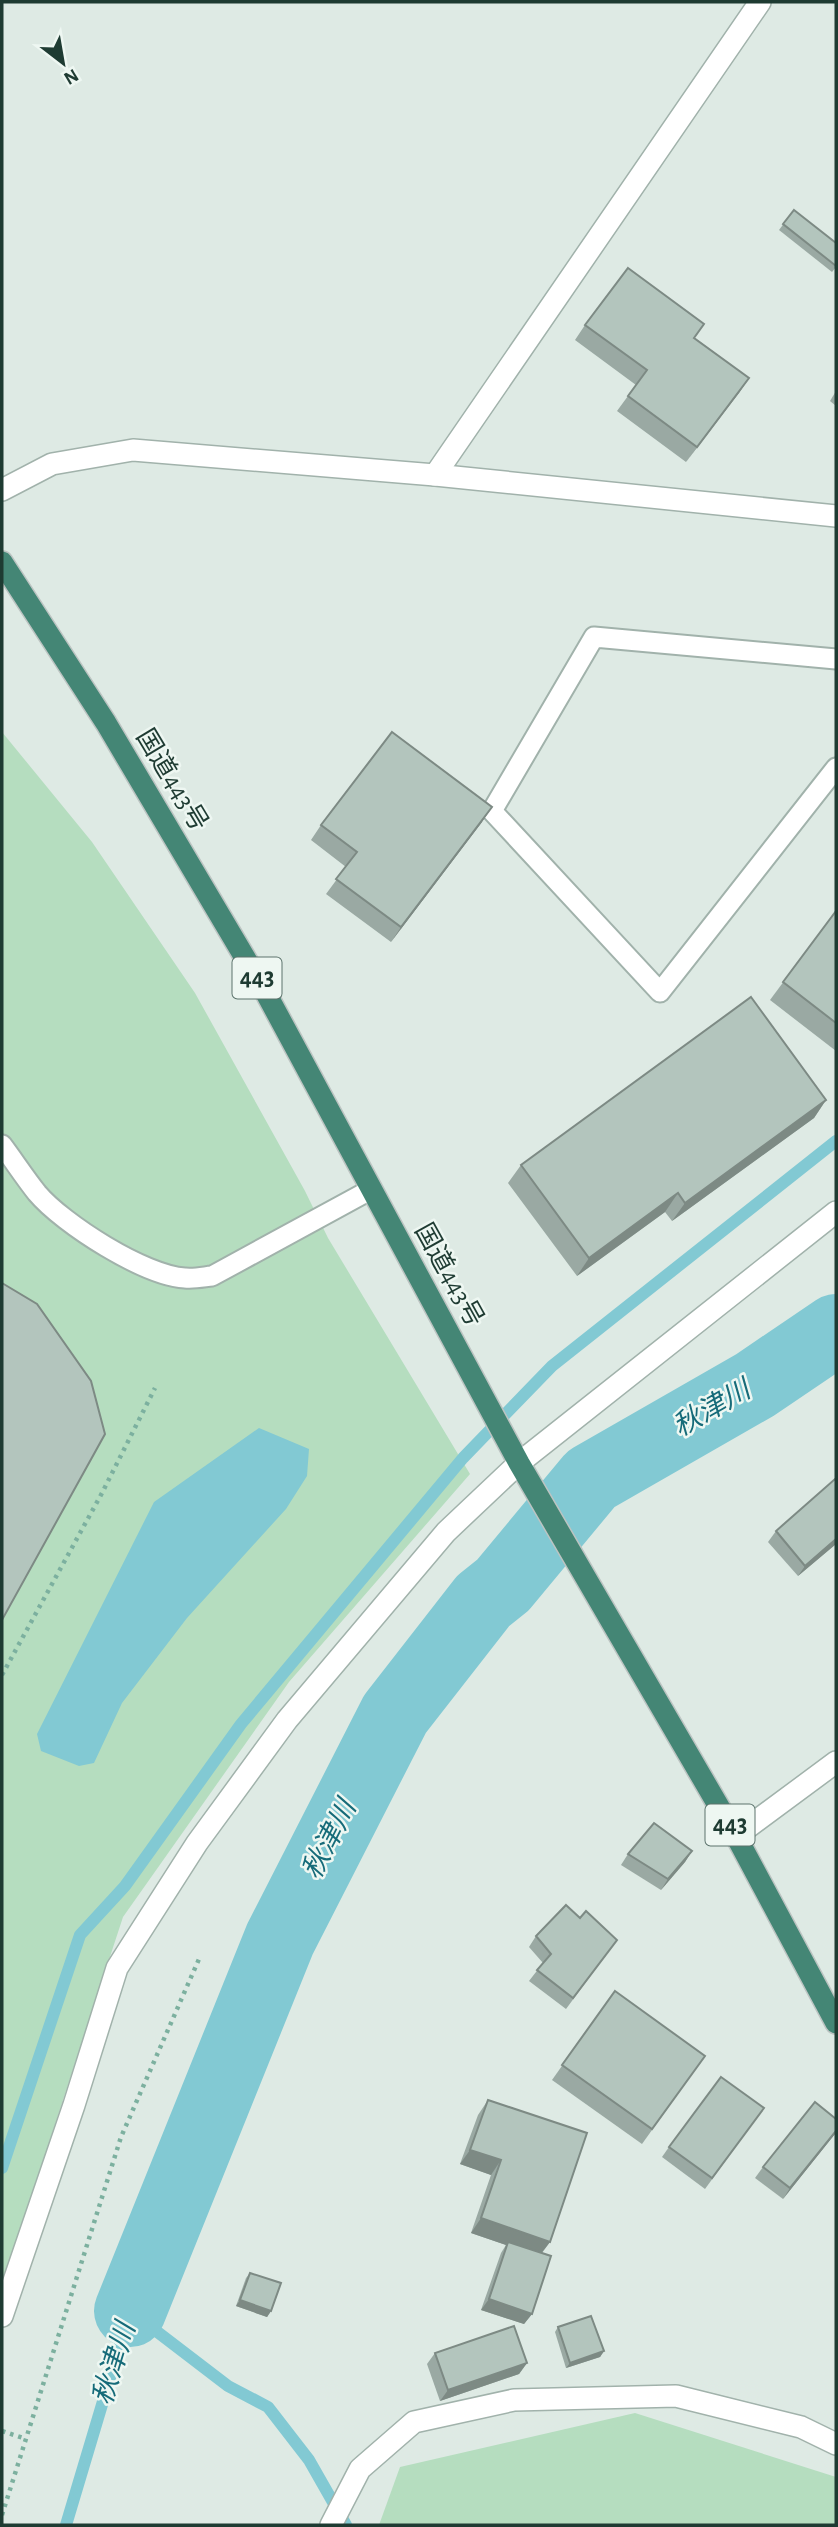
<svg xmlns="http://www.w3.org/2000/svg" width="838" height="2527" viewBox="0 0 838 2527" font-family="'Alegreya Sans','Noto Sans JP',sans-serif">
<rect width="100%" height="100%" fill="#deeae4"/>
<g fill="#b5ddbf">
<polygon points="2,732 92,842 195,993 305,1191 328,1238 470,1474 289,1682 123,1917 2,2286"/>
<polygon points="635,2413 836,2477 836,2525 379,2525 400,2467"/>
</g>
<polygon fill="#82c9d3" points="259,1428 309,1449 307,1476 286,1509 187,1618 122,1703 94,1763 79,1766 41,1751 37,1734 154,1502"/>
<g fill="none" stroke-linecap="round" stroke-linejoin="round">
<g stroke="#82c9d3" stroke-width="12">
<polyline points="2,2168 80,1935 125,1886 241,1724 463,1458 552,1366 836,1141"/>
<polyline points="66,2525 130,2311 228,2386 268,2407 309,2460 346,2525"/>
</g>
<polyline stroke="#82c9d3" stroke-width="72" points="130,2311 280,1939 395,1714 483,1601 503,1585 591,1479 755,1385 836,1330"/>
<g stroke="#a1b2ab" stroke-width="23">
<g id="service">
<polyline points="836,659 594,637 492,811 660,992 836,768"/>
<path d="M2 1145C14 1161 25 1178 37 1193 63 1224 145 1276 185 1278 194 1279 203 1277 212 1276L370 1190"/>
</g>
</g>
<g stroke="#a1b2ab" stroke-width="24">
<g id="minor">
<polyline points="435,475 760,2"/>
<polyline points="736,1836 836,1762"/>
<polyline points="2,2316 74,2105 117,1968 197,1843 287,1720 446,1532 519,1463 836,1212"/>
<polyline points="331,2525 360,2469 414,2422 514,2400 676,2396 801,2427 836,2444"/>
</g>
</g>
<g stroke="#a1b2ab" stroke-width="24">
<polyline id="tertiary" points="2,490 52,464 133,450 435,475 836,516"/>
</g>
<g stroke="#bcc4c2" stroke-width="24">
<polyline id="trunk" points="2,562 106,723 267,995 519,1463 736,1836 836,2023"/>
</g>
<g stroke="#7cb09f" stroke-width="4.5" stroke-dasharray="3.5 5" stroke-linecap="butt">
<polyline points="2,1675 102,1493 155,1388"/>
<polyline points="2,2431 26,2439"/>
<polyline points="2,2515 121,2137 199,1959"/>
</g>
<use href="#service" stroke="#fff" stroke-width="19"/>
<use href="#minor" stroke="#fff" stroke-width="21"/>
<use href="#tertiary" stroke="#fff" stroke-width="21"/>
<use href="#trunk" stroke="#448675" stroke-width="21"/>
</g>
<g fill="#9aa9a3">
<polygon points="794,210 836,243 836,267 832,272 779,230"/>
<polygon points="585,325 695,338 749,378 686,462 617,411 636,385 575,340"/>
<polygon points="836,391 836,406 830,401"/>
<polygon points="482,822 391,942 326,894 346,867 311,840 321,825"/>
<polygon points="836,911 836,1051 770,1000"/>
<polygon points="826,1100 814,1118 672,1221 665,1212 577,1276 508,1183 521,1165"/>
<polygon points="836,1481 836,1544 798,1576 768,1542 776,1531"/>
<polygon points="692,1851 685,1862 661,1890 621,1865 628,1854"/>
<polygon points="580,1918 617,1940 566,2009 529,1981 543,1963 529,1947 536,1936"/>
<polygon points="615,1991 705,2056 642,2144 552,2080"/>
<polygon points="488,2100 550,2242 542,2253 532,2314 524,2324 481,2310 501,2253 506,2245 471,2233 491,2175 460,2164 478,2115"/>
<polygon points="764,2108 705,2189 662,2157 669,2147"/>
<polygon points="836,2119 836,2132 783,2199 755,2178 763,2167"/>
<polygon points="250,2273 271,2311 267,2317 236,2306 246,2278"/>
<polygon points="558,2327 604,2351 600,2357 566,2368 555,2332"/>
<polygon points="435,2353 527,2363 519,2374 440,2401 427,2364"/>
</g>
<g fill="#7d8a84">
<polygon points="749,378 739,393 686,462 697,447"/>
<polygon points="492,807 482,822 391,942 401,927"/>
<polygon points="826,1100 814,1118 672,1221 685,1203"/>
<polygon points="678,1193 665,1212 577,1276 589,1258"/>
<polygon points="836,1539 836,1544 798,1576 805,1566"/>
<polygon points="692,1851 685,1862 661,1890 668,1879"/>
<polygon points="836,2131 835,2134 783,2199 790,2188"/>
<polygon points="470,2150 501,2160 491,2175 460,2164"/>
<polygon points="481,2218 550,2242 539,2256 508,2242 506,2245 471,2233"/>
<polygon points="489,2299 532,2314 524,2324 481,2310"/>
<polygon points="240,2300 271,2311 267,2317 236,2306"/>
<polygon points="604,2351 600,2357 566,2368 570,2363"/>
<polygon points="527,2363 519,2374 440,2401 448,2390"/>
</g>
<g fill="#b3c5bd" stroke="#7d8a84" stroke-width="2">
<polygon points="794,210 836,243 836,266 783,224"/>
<polygon points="628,268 704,324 694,338 749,378 697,447 628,396 647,370 585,325"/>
<polygon points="392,732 492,807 401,927 336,879 357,852 321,825"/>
<polygon points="836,911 836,1023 783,982"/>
<polygon points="751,997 826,1100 685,1203 678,1193 589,1258 521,1165"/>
<polygon points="2,1283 37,1304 91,1381 105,1434 2,1620"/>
<polygon points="835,1479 836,1481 836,1539 805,1566 776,1531"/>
<polygon points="654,1823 692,1851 668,1879 628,1854"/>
<polygon points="566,1905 580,1918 586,1911 617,1940 573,1998 537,1970 551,1954 536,1936"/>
<polygon points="615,1991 705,2056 652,2129 562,2065"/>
<polygon points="721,2077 764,2108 712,2178 669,2147"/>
<polygon points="488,2100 587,2133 550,2242 481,2218 501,2160 470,2150"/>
<polygon points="815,2102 836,2119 836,2131 790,2188 763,2167"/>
<polygon points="508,2242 551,2256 532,2314 489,2299"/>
<polygon points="250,2273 281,2283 271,2311 240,2300"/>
<polygon points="591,2316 604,2351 570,2363 558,2327"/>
<polygon points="514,2326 527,2363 448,2390 435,2353"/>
</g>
<g text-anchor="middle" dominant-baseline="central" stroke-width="5" stroke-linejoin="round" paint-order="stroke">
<g fill="#eef7f2" stroke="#5c736c" stroke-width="2">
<rect x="232.5" y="957.5" width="49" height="41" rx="5"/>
<rect x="705.5" y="1804.5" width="49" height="41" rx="5"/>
</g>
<g font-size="24" font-weight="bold" fill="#1e3b32">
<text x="257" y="978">443</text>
<text x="730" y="1825">443</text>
</g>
<g font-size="26" fill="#1e3b32" stroke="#eef7f2">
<text transform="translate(172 780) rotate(59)">国道443号</text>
<text transform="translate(449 1275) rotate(61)">国道443号</text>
</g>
<g font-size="28" font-style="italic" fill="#166b79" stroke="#eef7f2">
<text transform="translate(712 1409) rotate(-30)">秋津川</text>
<text transform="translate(330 1840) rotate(-63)">秋津川</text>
<text transform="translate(115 2364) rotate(-73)">秋津川</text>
</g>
</g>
<rect width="838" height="2527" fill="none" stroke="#1e3b32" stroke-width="7"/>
<g transform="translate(63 63) rotate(149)" stroke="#eef7f2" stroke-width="5" paint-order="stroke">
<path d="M0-5L12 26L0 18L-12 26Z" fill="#1e3b32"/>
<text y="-10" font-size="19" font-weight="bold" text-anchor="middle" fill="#1e3b32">N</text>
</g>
</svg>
